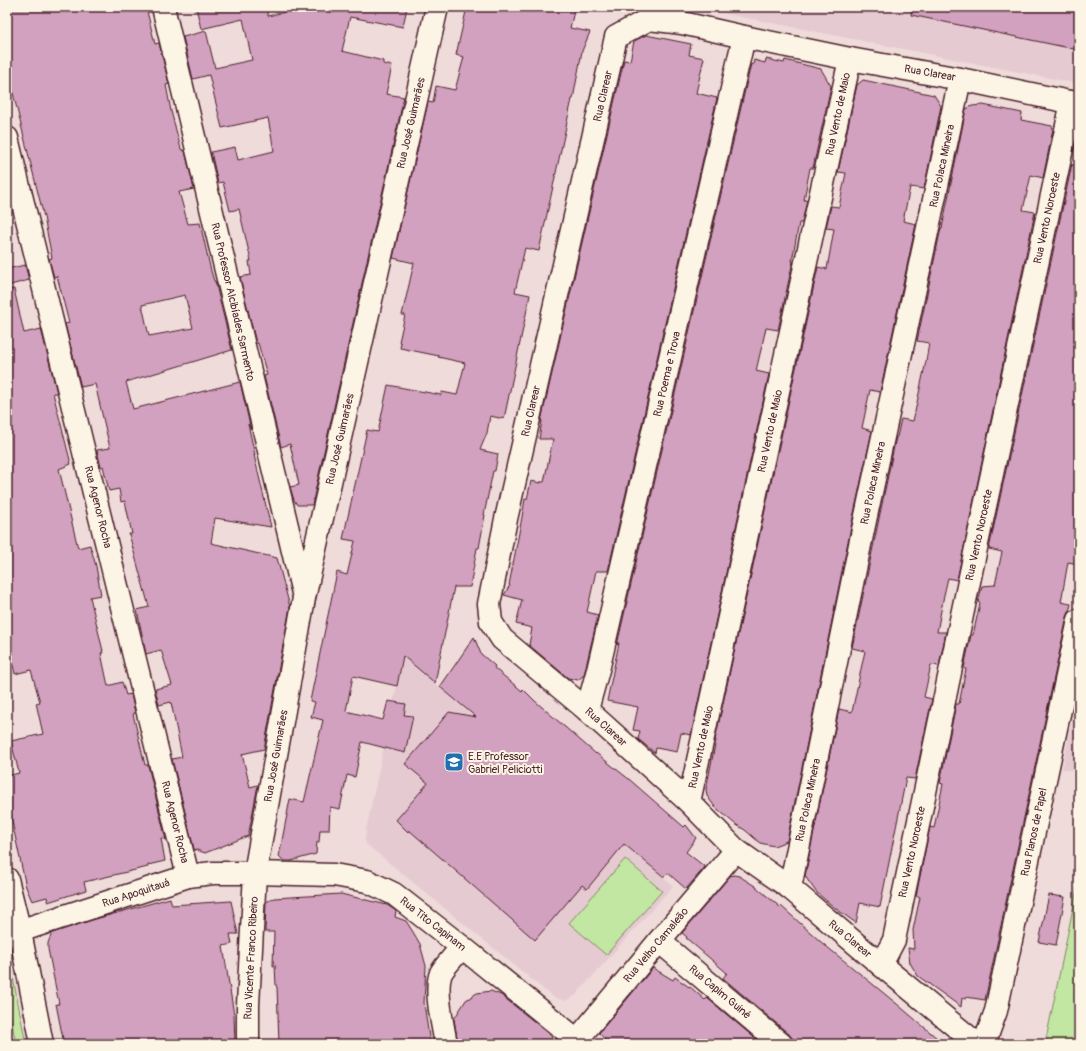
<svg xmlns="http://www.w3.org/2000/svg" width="1086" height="1051" viewBox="0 0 1086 1051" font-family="Pangolin,sans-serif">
<rect width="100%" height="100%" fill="#efdcda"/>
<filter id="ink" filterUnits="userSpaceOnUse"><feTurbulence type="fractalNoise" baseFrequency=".025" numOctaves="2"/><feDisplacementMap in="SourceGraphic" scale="8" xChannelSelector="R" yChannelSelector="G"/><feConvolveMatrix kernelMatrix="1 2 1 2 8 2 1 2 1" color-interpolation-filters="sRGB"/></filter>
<g filter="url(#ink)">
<g fill="#e6cad2">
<polygon points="691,7 1079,7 1079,84"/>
<polygon points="403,656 673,886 575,996 565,1001 553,997 366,844 365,840 366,830"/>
<polygon points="1079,687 1079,772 1062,769"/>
</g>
<g fill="#c2e7a2" stroke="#868366">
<polygon points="625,859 662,891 606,955 569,923"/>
<polygon points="1079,879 1079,1044 1045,1044"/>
<polygon points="9,957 26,1044 16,1044 7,999 7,958"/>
</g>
<g fill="#d2a1bf" stroke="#4a1f2b" fill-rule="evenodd">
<path d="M21 7H146L155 44 159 43 169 84 166 85 171 111 181 149 185 151 194 189 179 192 188 224 200 223 211 271 214 281H215L232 350 126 382 133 409 240 382 251 430 248 424 255 455H254L271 527 215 518 211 543 277 558 290 607 264 749 242 754 250 787 258 785 250 827 248 836 205 853 194 849 172 759 182 757 171 702 159 705 155 689 172 685 161 650 146 654 137 610 149 607 129 534H132L125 501 121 502 119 489 109 491 103 466 101 467 97 450 110 448 95 384 81 387 65 324 69 323 57 276 54 277 49 259 52 258 44 217 7 69V10ZM185 295 193 328 149 336 142 305Z"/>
<polygon points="196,7 266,7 268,16 297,9 297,7 407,7 403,27 350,17 342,51 383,61 383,64 392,66 386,94 404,97 312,505 297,505 294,500 290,487 299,485 290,444 281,447 264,376 267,375 258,343 256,343 240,277 251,275 249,261 251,261 239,209 230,211 223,182 218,183 211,152 235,147 238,160 274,151 268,118 222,128 209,75 193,79 183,37 206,31 215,68 252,60 243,19 201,29"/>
<polygon points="467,7 575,7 570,28 590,32 582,51 573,99 572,99 539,251 525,248 515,292 530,295 504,419 490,416 487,433 480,450 498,454 495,471 493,471 484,515 485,515 479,548 477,548 470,587 454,587 435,683 403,656 397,686 353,676 346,711 383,720 388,701 406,704 404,715 413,716 405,753 362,742 355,777 347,775 340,809 330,807 329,830 320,830 319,842 317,842 316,854 291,861 284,861 279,856 290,799 304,802 323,720 311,717 315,702 310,701 337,572 347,575 355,541 343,539 367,430 378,432 388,385 441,395 442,392 457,395 465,363 438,357 439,356 400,348 401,343 399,342 405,315 402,315 414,263 393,258 428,102 433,103 436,86 455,90 464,57 456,55"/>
<polygon points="912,7 1079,7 1079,50 911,15"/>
<polygon points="646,35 691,44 689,55 704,58 696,93 717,98 608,571 596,571 587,612 598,615 584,675 578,680 568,678 529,645 532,628 516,624 522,600 504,595 510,585 509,585 522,517 525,499 527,499 531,481 541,483 540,482 544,482 553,439 539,439 542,421 541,421 624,60 630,61 634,41"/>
<polygon points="766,59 784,63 785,60 821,69 831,86 813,168 810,168 804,200 807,200 802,223 799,223 792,261 793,261 778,330 766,328 756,371 769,374 691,735 681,733 677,752 656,748 655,753 638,739 640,731 633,730 638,707 607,701 619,643 617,645 751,64 753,65 754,60 765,63"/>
<polygon points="863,80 934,95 941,106 924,189 910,187 903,221 916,224 880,392 870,390 862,428 872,431 851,527 787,841 774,846 760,843 745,830 735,824 715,807 707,796 706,789 716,740 715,740 818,267 827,269 834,229 826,228 831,206 839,207 846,173 838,172 857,85"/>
<polygon points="983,105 1022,113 1021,120 1052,126 1053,129 1043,178 1031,175 1023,210 1035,212 957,580 948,578 944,595 937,632 946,632 939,666 931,665 924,697 932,699 915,779 906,778 880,907 860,903 856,923 835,908 817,893 809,882 805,876 839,709 852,712 861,669 865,651 852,648 896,437 897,437 901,419 913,421 926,361 929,343 917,341 941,228 942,228 966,109 972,106"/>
<polygon points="1072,164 1072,165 1079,166 1079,564 1068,562 1061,602 1071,604 1069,612 1067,617 985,1000 966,997 966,999 962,998 961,1007 918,976 910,963 908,948 914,949 913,930 920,897 916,896 930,827 934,828 943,784 940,783 956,704 959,704 966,669 964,668 971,635 973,635 980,603 978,602 982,586 995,585 1002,552 989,549"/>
<polygon points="25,265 29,280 7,286 7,269"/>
<polygon points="14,289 24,333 41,329 57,393 53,393 71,464 59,469 78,548 90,545 96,566 101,595 90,597 103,651 102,651 103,653 101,653 108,686 122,682 126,695 131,694 135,713 133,714 145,765 148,765 166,840 161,838 165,861 148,865 148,867 84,882 86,890 48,902 47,897 32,901 26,887 7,798 7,776 19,773 11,741 43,734 36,703 40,702 31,670 15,674 8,642 12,641 7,622 7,290"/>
<polygon points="474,637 481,654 495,666 494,668 522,691 523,689 535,701 596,754 596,753 630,780 684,827 686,825 696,838 686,852 705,867 686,889 668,873 664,877 624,844 587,889 582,885 535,940 409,830 408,832 396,820 428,783 405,764 449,712 476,717 440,687"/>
<polygon points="734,875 739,876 755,886 780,907 781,906 821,942 897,1004 944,1044 793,1044 793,1039 789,1034 723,978 727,973 686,938 687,937 682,933 730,876"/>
<polygon points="341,894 387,905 396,911 395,917 406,921 413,932 420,944 426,966 424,1003 430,1044 279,1044 277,987 276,986 275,965 273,966 274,932 265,932 266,902 274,898"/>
<polygon points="1049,895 1065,897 1056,945 1039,942"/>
<polygon points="170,898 172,905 231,901 238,934 230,934 232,944 223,946 234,1015 235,1044 64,1044 56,1004 59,1004 48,949 48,943 52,933 92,920"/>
<polygon points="653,968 673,980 675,977 689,987 689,986 705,1000 707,998 762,1044 609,1044 599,1033"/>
<polygon points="491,991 501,995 551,1035 553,1044 458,1044 454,1019 466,1000 477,993"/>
</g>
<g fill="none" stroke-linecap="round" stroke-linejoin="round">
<g stroke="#4a1f2b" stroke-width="25">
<g id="minor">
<polyline points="163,7 303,593"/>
<polyline points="7,138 188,876"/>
<polyline points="587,710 599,666 744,37"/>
<polyline points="689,802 850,59"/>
<polyline points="790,888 863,530 960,79"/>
<polyline points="7,935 188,876 213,873 255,873 334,875 367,881 394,894 462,947 582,1044"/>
<polyline points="659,941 781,1044"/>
<polyline points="881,965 894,940 975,553 1072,102"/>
<polyline points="577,1040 659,941 736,850"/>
<polyline points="248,1044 248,1005 255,873 304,598 437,7"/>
<path d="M446 1044C443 1026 434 990 441 973 444 967 457 953 462 947"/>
<polyline points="977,1044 881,965 790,888 736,850 689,802 587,710 502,639 491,622 489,604 506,519 616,37 649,19 682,23 744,37 850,59 960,79 1079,104"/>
<polyline points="984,1044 996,1011 1079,620"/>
</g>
</g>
<g stroke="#4a1f2b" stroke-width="25">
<polyline id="major" points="7,879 20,932 42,1044"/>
</g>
<use href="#minor" stroke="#fcf5e5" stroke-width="22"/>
<use href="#major" stroke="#fcf5e5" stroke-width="22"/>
</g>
</g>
<defs>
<g id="school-square" transform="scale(1)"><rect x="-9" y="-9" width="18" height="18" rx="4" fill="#1f6fb2" stroke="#fcf5e5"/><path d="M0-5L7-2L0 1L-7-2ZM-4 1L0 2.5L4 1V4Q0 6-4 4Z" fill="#fff"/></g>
</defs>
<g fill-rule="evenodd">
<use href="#school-square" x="454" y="762"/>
</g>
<g text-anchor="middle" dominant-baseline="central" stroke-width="4" stroke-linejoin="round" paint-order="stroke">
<g font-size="11" fill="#4a1f2b" stroke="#fcf5e5">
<text transform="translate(930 73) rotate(10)">Rua Clarear</text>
<text transform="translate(603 96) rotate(-77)">Rua Clarear</text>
<text transform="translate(838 114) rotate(-78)">Rua Vento de Maio</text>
<text transform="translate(411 123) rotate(-77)">Rua José Guimarães</text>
<text transform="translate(942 166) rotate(-78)">Rua Polaca Mineira</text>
<text transform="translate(1047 218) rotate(-78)">Rua Vento Noroeste</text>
<text transform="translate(233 302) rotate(77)">Rua Professor Alcibíades Sarmento</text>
<text transform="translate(667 374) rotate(-77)">Rua Poema e Trova</text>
<text transform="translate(531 411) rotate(-77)">Rua Clarear</text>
<text transform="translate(770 431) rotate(-78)">Rua Vento de Maio</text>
<text transform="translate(340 439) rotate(-77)">Rua José Guimarães</text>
<text transform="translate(873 483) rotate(-78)">Rua Polaca Mineira</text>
<text transform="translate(98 507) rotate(76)">Rua Agenor Rocha</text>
<text transform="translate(979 535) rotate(-78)">Rua Vento Noroeste</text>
<text transform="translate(606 727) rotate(42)">Rua Clarear</text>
<text transform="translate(701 747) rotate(-78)">Rua Vento de Maio</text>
<text transform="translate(276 756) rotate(-80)">Rua José Guimarães</text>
<text transform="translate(808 800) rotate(-78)">Rua Polaca Mineira</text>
<text transform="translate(175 822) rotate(76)">Rua Agenor Rocha</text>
<text transform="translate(1034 832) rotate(-78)">Rua Planos de Papel</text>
<text transform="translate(912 852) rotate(-78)">Rua Vento Noroeste</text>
<text transform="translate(136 893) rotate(-18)">Rua Apoquitauá</text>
<text transform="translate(433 924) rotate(38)">Rua Tito Capinam</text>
<text transform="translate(850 939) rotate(40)">Rua Clarear</text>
<text transform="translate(656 945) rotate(-50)">Rua Velho Camaleão</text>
<text transform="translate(251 958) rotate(-87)">Rua Vicente Franco Ribeiro</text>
<text transform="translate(720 992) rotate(40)">Rua Capim Guiné</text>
</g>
<g font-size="11" fill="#4a1f2b" stroke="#fcf5e5" text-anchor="start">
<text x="468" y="756">E.E Professor<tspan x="468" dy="13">Gabriel Peliciotti</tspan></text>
</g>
</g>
<rect width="1086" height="1051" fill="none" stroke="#fcf5e5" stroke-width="24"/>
<rect x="12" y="12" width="1062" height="1027" fill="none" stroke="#4a1f2b" stroke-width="1.5" filter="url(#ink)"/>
</svg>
